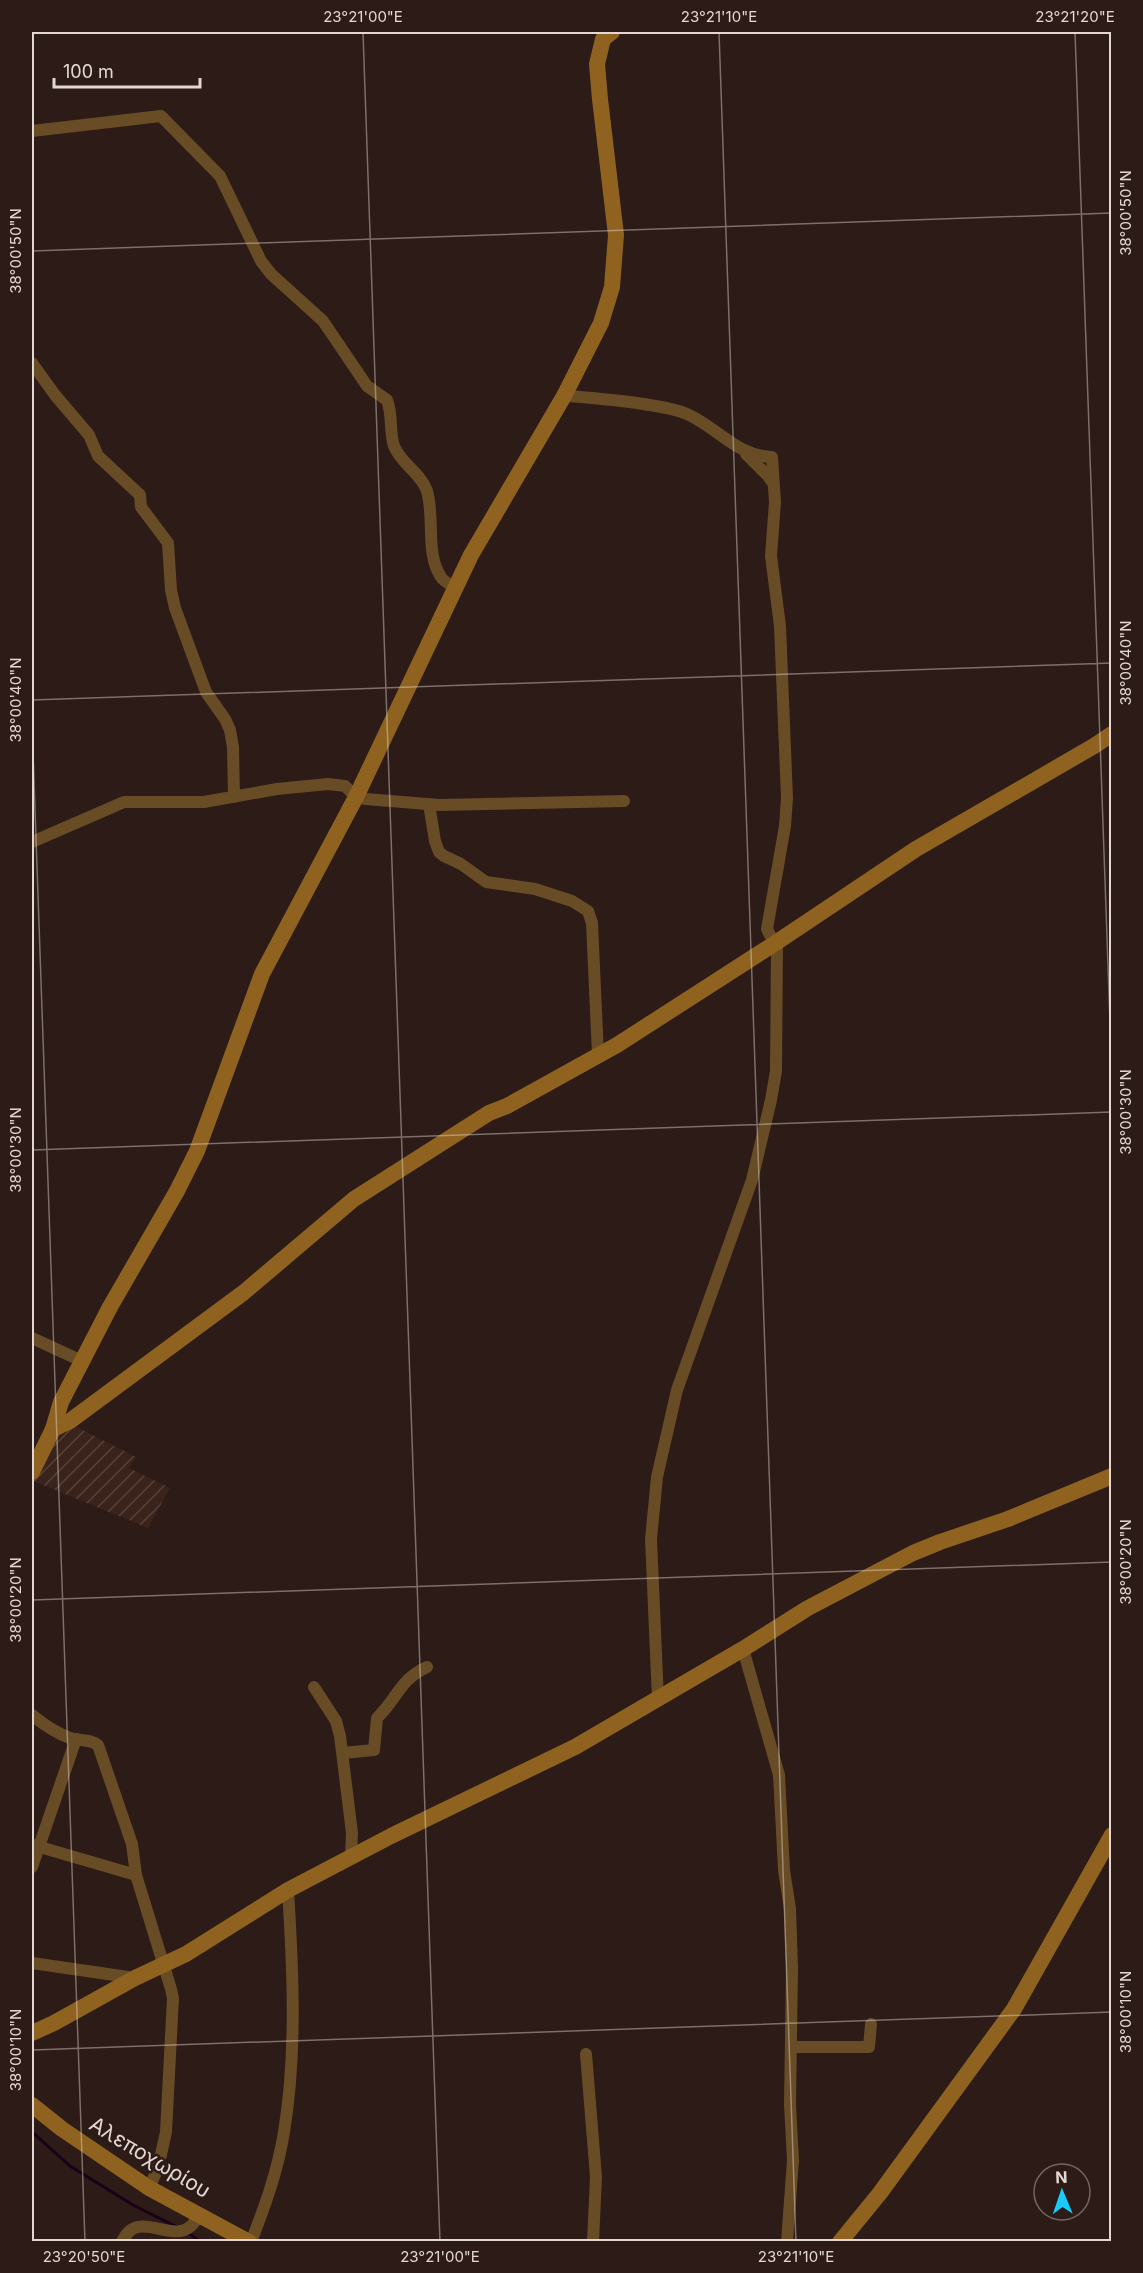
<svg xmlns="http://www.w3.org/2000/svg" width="1143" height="2273" viewBox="0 0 1143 2273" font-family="Inter,sans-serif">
<defs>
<pattern id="industrial-furrows" width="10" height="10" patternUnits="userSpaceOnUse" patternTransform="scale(1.5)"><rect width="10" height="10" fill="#3a231b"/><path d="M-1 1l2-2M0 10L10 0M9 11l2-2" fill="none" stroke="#56423b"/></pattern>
</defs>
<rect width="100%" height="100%" fill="#2c1b16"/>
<polygon fill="url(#industrial-furrows)" points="73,1425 136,1457 129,1468 170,1488 148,1528 33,1481 54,1435"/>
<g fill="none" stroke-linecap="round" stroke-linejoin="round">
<g stroke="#190018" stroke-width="3">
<polyline points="32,2132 70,2166 133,2205 177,2227"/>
<polyline points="188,2233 201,2242"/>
</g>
<g stroke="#674c25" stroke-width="12">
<path d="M32 131 161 116 220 176 261 261 271 274 323 321 367 386 387 400C393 415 389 431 394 446 401 464 421 473 427 491 435 518 425 553 441 577 444 582 451 585 456 588"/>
<polyline points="32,363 55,395 89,435 98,456 140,495 141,507 168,543 171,590 175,608 206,692 225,719 230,730 233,747 234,797"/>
<path d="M564 396C589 397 613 400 637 403 654 406 671 407 687 414 717 427 736 456 772 457L775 502 771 556 780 626 787 798 785 826 767 929 771 937 777 942 776 1071 771 1100 752 1180 677 1390 657 1477 651 1539 658 1700"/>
<polyline points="746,454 768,476 773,483"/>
<polyline points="429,804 435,841 439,852 444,856 461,864 486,882 535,889 572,901 588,911 592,923 598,1055"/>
<polyline points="32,842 124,802 204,802 277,789 328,784 345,786 356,797 366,799 439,805 624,801"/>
<polyline points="32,1338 82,1361"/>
<polyline points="743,1649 779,1775 784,1870 790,1909 792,1967 790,2105 793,2160 787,2242"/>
<polyline points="314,1687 336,1721 340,1736 352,1833 351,1857"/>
<path d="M32 1715C43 1724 56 1733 70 1738 79 1741 91 1739 98 1745L132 1844 136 1875 171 1989 173 1998 166 2132 158 2168 149 2188"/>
<path d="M343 1753 374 1750 377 1718C398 1698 399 1680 427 1667"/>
<polyline points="33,1845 136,1875"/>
<polyline points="32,1867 76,1739"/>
<polyline points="32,1963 135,1978"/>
<polyline points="791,2047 869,2047 871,2024"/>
<polyline points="586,2054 596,2177 593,2242"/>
<path d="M122 2242C139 2202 181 2257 199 2214"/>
<path d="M251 2242C265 2206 278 2170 284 2132 297 2053 293 1970 288 1890"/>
</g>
<g stroke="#8f631f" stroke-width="16">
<polyline points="53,1429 70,1421 243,1293 354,1199 489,1113 507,1106 617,1045 777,942 916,849 1094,746 1112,734"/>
<polyline points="32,1472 53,1429 61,1402 110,1307 177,1191 197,1151 262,974 356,797 471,555 564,396 601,323 612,287 616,235 600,99 597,64 603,39 612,32"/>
<polyline points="32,2033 54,2023 135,1978 186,1954 288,1890 391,1836 575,1747 743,1649 808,1608 913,1553 940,1542 1008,1519 1112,1476"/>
<polyline points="32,2105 62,2129 149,2188 249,2242"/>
<polyline points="840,2242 880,2193 1014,2009 1112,1835"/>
</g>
</g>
<path fill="none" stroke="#e3d7d3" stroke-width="1.5" stroke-opacity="0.45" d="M363 32 440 2242M719 32 796 2242M1075 32 1112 1079M32 251 1112 213M32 700 1112 663M32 723 85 2242M32 1150 1112 1112M32 1600 1112 1562M32 2050 1112 2012"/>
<g text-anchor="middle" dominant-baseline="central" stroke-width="5" stroke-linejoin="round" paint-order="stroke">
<g font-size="21" fill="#e3d7d3" stroke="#2c1b16">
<text transform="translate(150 2157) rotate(31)">Αλεποχωρίου</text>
</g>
</g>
<rect width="1143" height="2273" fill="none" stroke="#2c1b16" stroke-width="66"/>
<g transform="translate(1062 2192) rotate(358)"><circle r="28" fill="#2c1b16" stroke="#756662" stroke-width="1.5"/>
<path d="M0-4.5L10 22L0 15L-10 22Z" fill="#19cafc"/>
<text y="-9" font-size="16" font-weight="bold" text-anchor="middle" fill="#e3d7d3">N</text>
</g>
<path d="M54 78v9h146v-9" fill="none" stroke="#e3d7d3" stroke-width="3"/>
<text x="63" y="78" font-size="18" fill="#e3d7d3" stroke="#2c1b16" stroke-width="4.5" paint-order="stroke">100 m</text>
<rect x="33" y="33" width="1077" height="2207" fill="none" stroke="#e3d7d3" stroke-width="2"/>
<g font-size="15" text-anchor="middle" fill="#e3d7d3">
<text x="363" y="22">23°21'00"E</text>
<text x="719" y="22">23°21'10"E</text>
<text x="1075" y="22">23°21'20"E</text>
<text transform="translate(1126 213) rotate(-90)" y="5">38°00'50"N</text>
<text transform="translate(16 251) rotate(-90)" y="5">38°00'50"N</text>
<text transform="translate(1126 663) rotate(-90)" y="5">38°00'40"N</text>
<text transform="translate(16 700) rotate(-90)" y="5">38°00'40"N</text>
<text transform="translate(1126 1112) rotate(-90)" y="5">38°00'30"N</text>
<text transform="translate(16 1150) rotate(-90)" y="5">38°00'30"N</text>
<text transform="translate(1126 1562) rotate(-90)" y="5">38°00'20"N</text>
<text transform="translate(16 1600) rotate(-90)" y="5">38°00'20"N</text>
<text transform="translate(1126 2012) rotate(-90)" y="5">38°00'10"N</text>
<text transform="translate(16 2050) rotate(-90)" y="5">38°00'10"N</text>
<text x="84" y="2262">23°20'50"E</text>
<text x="440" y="2262">23°21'00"E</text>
<text x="796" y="2262">23°21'10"E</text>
</g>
</svg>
